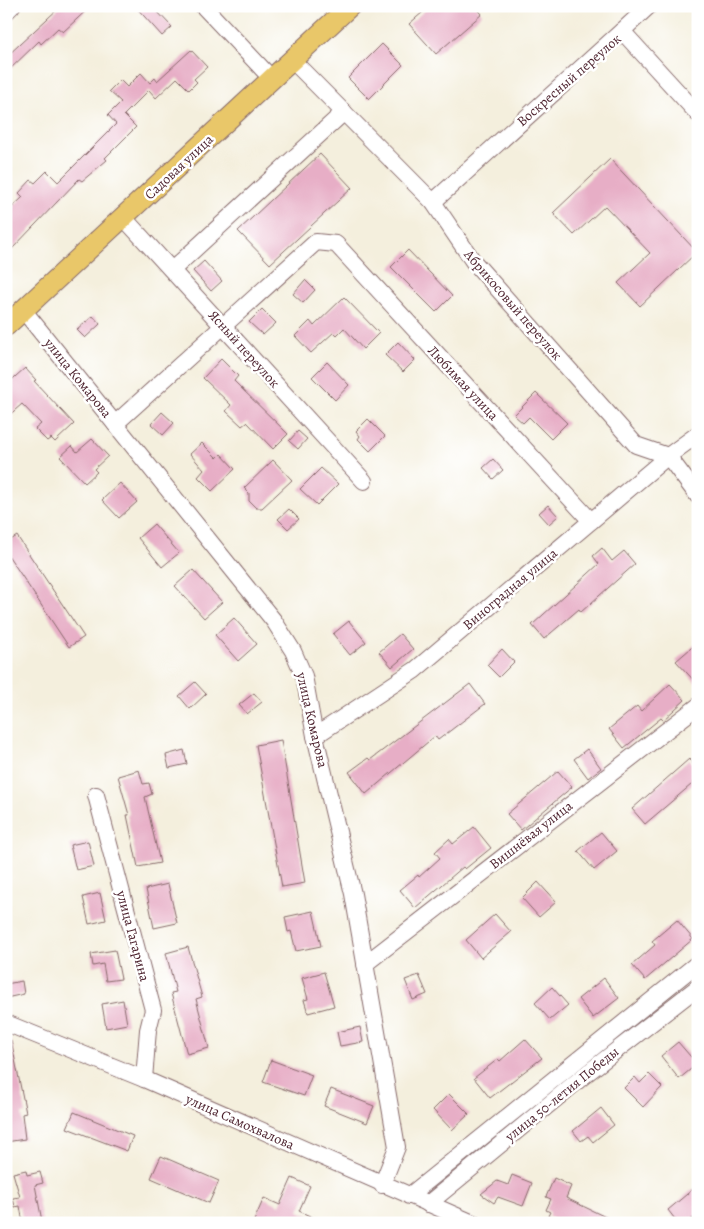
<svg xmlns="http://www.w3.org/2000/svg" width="704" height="1229" viewBox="0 0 704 1229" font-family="Alegreya,serif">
<rect width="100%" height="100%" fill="#fff"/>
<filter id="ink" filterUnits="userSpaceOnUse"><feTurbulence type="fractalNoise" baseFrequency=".02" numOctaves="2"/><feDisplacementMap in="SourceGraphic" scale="10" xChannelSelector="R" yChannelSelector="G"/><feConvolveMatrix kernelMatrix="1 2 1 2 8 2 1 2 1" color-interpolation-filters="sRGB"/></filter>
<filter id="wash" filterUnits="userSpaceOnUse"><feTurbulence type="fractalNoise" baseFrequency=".0096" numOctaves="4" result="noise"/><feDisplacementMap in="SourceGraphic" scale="20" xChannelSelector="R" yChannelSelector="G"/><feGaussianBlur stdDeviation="1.12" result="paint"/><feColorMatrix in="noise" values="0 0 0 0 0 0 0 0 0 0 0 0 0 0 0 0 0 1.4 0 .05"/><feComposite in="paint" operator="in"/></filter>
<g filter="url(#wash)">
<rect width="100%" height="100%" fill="#f4efdd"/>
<g id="blocks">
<g fill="#e7aec6">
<polygon points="61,6 91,6 63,32 58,28 41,44 39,41 6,73 6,57"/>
<polygon points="135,6 152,6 172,27 162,36"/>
<polygon points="430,6 475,6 482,14 436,54 409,24"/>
<polygon points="382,44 403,65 369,99 348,78"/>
<polygon points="191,50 207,67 194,79 197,82 189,90 177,78 156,98 149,90 124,115 136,127 105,158 107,160 82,181 79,179 12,249 6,243 6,213 23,197 19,193 31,180 35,183 47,171 58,182 116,124 108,115 121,102 109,91 120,80 127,87 141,73 150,83 155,78 157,81"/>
<polygon points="320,154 352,188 270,264 238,231"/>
<polygon points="610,159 697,252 640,306 618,283 650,253 605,206 574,235 553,213"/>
<polygon points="408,250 452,296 436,312 391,267"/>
<polygon points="204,261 222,281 211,291 193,271"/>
<polygon points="305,280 315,290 303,303 293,294"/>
<polygon points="344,297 379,333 363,349 344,328 337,335 334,332 311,353 295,336 310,321 314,326"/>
<polygon points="262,309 276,323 263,335 249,322"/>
<polygon points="93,316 100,324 85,338 77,330"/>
<polygon points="398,342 415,360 403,372 385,355"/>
<polygon points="221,359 238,376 234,381 288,434 273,449 247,422 242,426 226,411 231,405 203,378"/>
<polygon points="327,362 349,385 335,400 312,377"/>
<polygon points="25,368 36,380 34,381 74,424 55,442 51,438 47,441 35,429 41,424 22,404 6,418 6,385"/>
<polygon points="536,393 567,423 551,439 529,417 523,423 514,415"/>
<polygon points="162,412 174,423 163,435 151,424"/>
<polygon points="368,419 385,436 370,451 358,439 360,436 356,431"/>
<polygon points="298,431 307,439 298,449 289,441"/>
<polygon points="92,439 108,456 94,469 97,472 85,483 60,457 72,446 77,452"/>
<polygon points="202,443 217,458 221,454 235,469 212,491 198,477 204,470 190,454"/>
<polygon points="493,459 503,470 493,479 483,468"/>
<polygon points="273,460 292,480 262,508 256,508 249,501 249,493 244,488"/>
<polygon points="321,468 338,484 317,505 300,489"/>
<polygon points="120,483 137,502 119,518 102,500"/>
<polygon points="548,505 558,516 549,524 539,513"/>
<polygon points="289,509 299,519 288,529 278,519"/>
<polygon points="154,524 179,553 162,567 138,538"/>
<polygon points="17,536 84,637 69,647 6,552 6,543"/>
<polygon points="602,548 612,561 624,551 635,564 581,612 579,609 544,639 532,625 599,564 593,556"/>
<polygon points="193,570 222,602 204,618 175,586"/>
<polygon points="234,618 257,644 238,661 215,635"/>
<polygon points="349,621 366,642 350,655 333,634"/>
<polygon points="400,634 413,649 392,667 379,652"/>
<polygon points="698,642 698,685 676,661"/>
<polygon points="502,649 514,662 499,677 487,665"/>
<polygon points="195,682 206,694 190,709 179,696"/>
<polygon points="470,684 485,704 438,740 435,736 366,794 349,772 368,758 370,760"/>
<polygon points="670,684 685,700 663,720 661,718 624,748 609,729 637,706 641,711"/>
<polygon points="254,693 262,702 247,714 239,705"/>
<polygon points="281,740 305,883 282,887 256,745"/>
<polygon points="587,749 601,768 588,778 574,759"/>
<polygon points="184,750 187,764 169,768 166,755"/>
<polygon points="689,759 698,769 698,779 645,824 632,809"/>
<polygon points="139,770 143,784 149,783 152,794 145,797 160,863 138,867 127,815 129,815 118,776"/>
<polygon points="558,771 572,787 521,830 507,814"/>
<polygon points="474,827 491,848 465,869 463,867 415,908 400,890 418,875 419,877 440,858 435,852 449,839 453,844"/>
<polygon points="601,832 617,851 594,870 578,851"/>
<polygon points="88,841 94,866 76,870 70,845"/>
<polygon points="538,882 556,902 539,917 522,898"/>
<polygon points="168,884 177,923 154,928 146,889"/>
<polygon points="100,893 106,920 89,924 83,897"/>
<polygon points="313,911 321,946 296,951 291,931 288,932 285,917"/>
<polygon points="495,914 511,932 481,958 466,940"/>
<polygon points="677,920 693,939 645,980 632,965 655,945 652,941"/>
<polygon points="188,947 202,997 196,999 209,1048 187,1054 171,993 176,992 166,953"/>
<polygon points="115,950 121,979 106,981 103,964 93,966 91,954"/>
<polygon points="324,972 334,1006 308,1013 304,1000 308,999 302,978"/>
<polygon points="419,975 427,994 413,1000 405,980"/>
<polygon points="604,978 619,998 593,1018 578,999"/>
<polygon points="22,981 24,994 6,998 6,984"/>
<polygon points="552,987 568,1005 550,1020 535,1003"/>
<polygon points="123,1000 127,1024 106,1028 102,1004"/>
<polygon points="360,1027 363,1042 340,1046 337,1032"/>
<polygon points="525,1039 542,1058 490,1098 474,1078 498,1059 500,1061"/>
<polygon points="6,1040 11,1040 26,1113 22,1114 25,1139 6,1142"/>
<polygon points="678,1042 697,1064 679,1079 661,1056"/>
<polygon points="271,1060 312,1075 304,1096 263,1082"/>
<polygon points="649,1074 662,1087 643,1107 624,1088 635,1077 640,1083"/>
<polygon points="331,1089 374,1106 367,1123 324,1106"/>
<polygon points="449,1094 469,1114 452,1130 433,1110"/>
<polygon points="601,1108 614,1125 593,1142 588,1136 581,1141 573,1131"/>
<polygon points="74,1112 133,1136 127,1151 67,1128"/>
<polygon points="161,1156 219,1181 209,1203 151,1178"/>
<polygon points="26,1170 27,1175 40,1172 43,1183 35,1185 42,1221 23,1223 20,1206 15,1207 13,1198 20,1197 13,1173"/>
<polygon points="512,1175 532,1183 523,1206 498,1197 494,1203 481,1194 497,1181 508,1185"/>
<polygon points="292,1178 310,1186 299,1211 325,1223 253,1223 264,1198 280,1205"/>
<polygon points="554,1178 571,1186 566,1198 618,1223 561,1223 548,1216 550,1212 546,1210 551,1199 546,1197"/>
<polygon points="693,1189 698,1194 698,1214 687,1223 678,1223 668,1210"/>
</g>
</g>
</g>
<g filter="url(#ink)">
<use href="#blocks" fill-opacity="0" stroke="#866869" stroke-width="1"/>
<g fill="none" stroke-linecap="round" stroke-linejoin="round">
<g stroke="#866869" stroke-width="18">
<g id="minor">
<polyline points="203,6 272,79"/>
<polyline points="6,12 12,6"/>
<polyline points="622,31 649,6"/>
<polyline points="292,60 433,202 473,261 636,445 668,456 698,496"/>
<polyline points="433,202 622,31 698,114"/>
<polyline points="124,218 364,481"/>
<polyline points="172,270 344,112"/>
<polyline points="24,311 274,621 293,651 304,676 315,736 353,894 397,1147 382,1185"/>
<polyline points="115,424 316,242 336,244 591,521"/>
<polyline points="315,736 415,670 668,456 698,434"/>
<polyline points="96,795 153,1010 148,1030 144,1079"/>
<polyline points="365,964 698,706"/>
<polyline points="6,1023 144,1079 473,1223"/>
<polyline points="409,1196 698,963"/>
<polyline points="428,1204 586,1074 698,987"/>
</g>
</g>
<g stroke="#866869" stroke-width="22">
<polyline id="major" points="6,326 350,6"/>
</g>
<use href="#minor" stroke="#fff" stroke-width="16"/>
<use href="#major" stroke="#e9c769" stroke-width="20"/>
</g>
</g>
<g text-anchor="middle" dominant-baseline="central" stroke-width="5" stroke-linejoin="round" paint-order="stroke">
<g font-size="14" fill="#4a1f2b" stroke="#fff">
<text transform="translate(569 80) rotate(-41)">Воскресный переулок</text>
<text transform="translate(179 167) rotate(-43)">Садовая улица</text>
<text transform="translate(513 305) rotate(49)">Абрикосовый переулок</text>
<text transform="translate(244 349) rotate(48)">Ясный переулок</text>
<text transform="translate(78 378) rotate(51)">улица Комарова</text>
<text transform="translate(463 383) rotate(47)">Любимая улица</text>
<text transform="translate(510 589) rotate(-40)">Виноградная улица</text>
<text transform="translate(312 720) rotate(77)">улица Комарова</text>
<text transform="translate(531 835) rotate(-38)">Вишнёвая улица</text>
<text transform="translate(133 936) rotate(75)">улица Гагарина</text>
<text transform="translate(562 1094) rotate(-39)">улица 50-летия Победы</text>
<text transform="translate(240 1122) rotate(24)">улица Самохвалова</text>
</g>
</g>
<rect width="704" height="1229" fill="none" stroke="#fff" stroke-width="25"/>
</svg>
